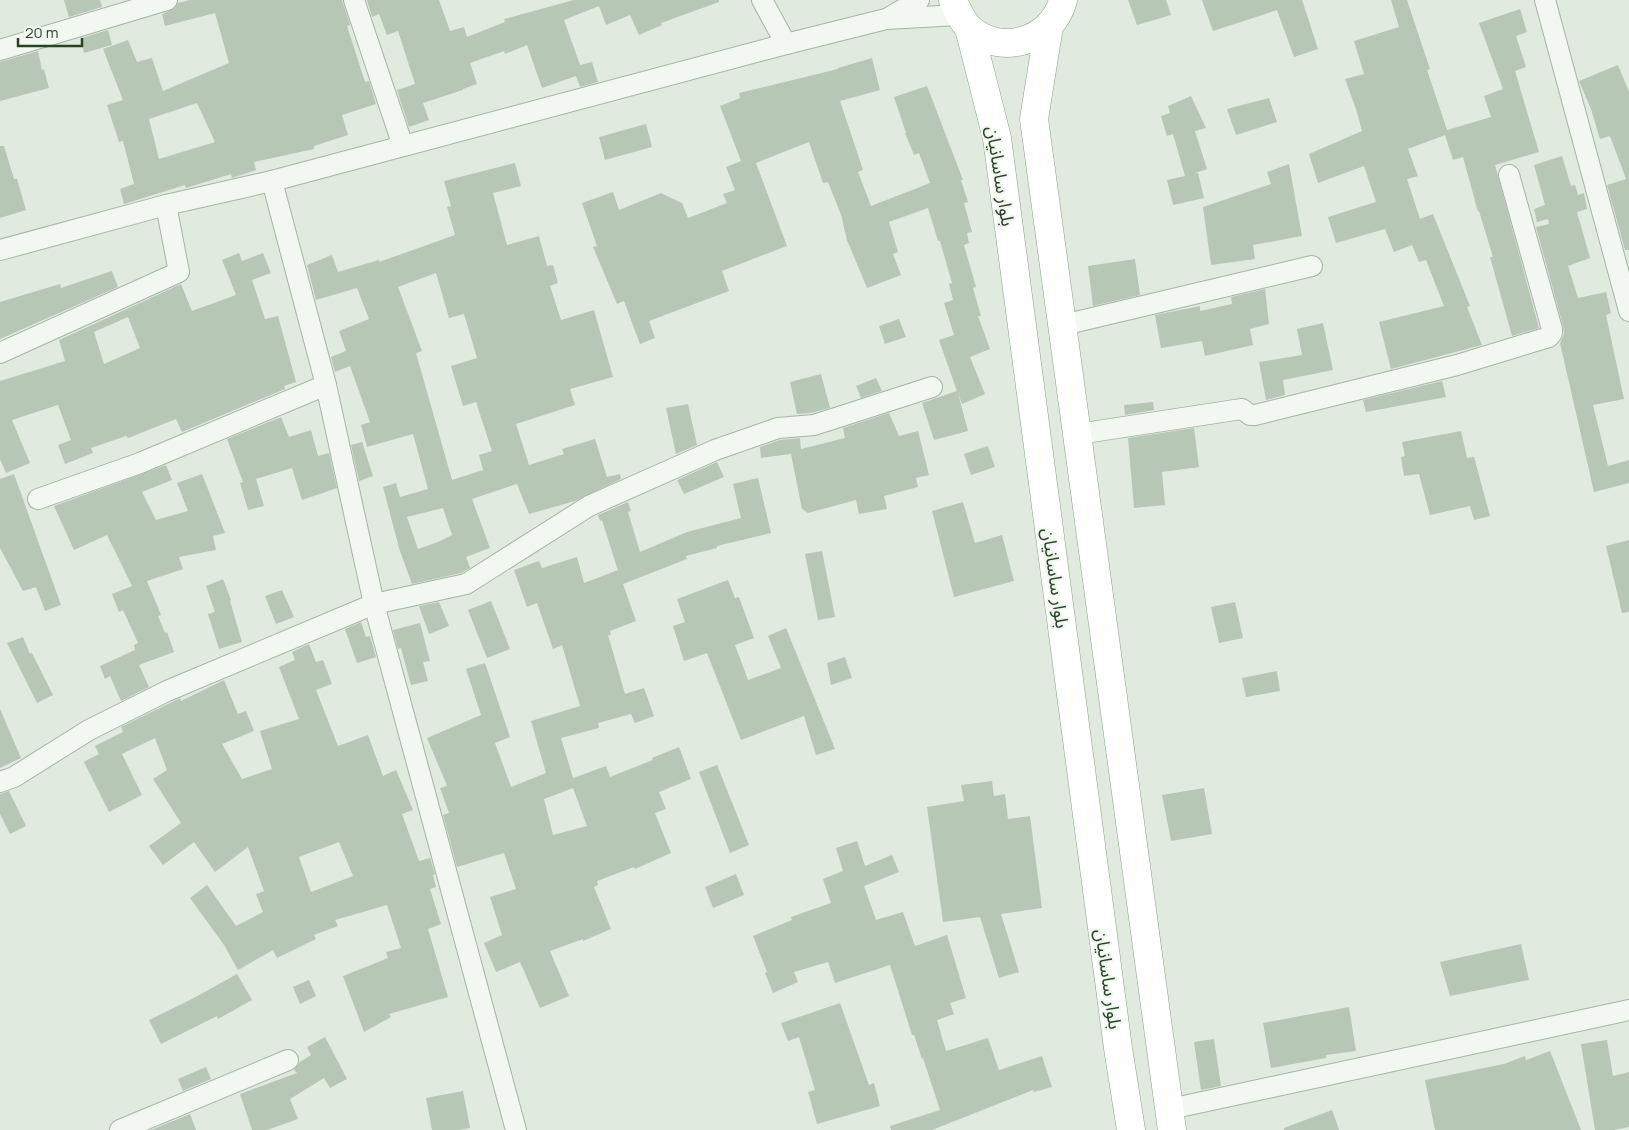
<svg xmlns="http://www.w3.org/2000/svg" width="1629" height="1130" viewBox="0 0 1629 1130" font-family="Manrope,'Noto Sans Arabic',sans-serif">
<rect width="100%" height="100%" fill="#e0eadf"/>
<g fill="#b7c7b5" fill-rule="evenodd">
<polygon points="64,0 100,0 102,7 69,17"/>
<path d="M190 0H342L350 25 347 26 365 82 369 81 376 104 342 115 348 135 314 146V149L254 162 256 170 232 178 231 174 186 188 185 185 124 204 120 189 134 184 123 141 119 142 107 105 123 100 103 49 128 40 137 62 152 58 163 91 229 63 215 13 165 26 162 14 175 8 178 3ZM197 103 215 142 159 159 149 119Z"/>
<polygon points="367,0 439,0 450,31 464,27 467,37 505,22 504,19 574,0 719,0 719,2 661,23 662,25 639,35 630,15 606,25 599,6 564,20 580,65 592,62 598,82 580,87 576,76 542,88 527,45 505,54 504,51 470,63 477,84 463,89 463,90 423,103 429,120 409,127 397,90 415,84 398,31 387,35 379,14 372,17"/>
<polygon points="1128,0 1166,0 1171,15 1137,25"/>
<polygon points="1202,0 1302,0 1318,49 1294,57 1277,10 1213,31"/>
<polygon points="1391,0 1407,0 1430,69 1427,70 1447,130 1491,117 1484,96 1503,89 1479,23 1520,9 1527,32 1516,36 1526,67 1515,71 1539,152 1495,165 1539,328 1512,336 1490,257 1493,257 1479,211 1478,212 1463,157 1453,160 1445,135 1408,149 1418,176 1407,179 1420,219 1433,214 1470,306 1467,307 1482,345 1391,369 1379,322 1444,306 1426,260 1419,262 1412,245 1394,252 1385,229 1336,243 1328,217 1376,202 1364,166 1318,183 1309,154 1362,131 1356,109 1345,79 1364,74 1354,41 1399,27"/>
<polygon points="108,30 112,45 84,53 81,38"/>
<polygon points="38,51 42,70 44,69 49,88 0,101 0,62"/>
<polygon points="872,58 880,90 840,101 863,170 858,172 871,206 930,183 919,153 914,155 905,133 906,133 894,97 927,86 963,180 961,180 968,202 964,203 972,232 967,233 969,243 964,245 976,287 973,288 981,316 978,316 990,349 970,357 985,394 962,404 958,393 968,431 934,440 922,403 957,391 939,340 954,335 944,303 953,300 949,284 952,283 940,241 938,241 928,208 889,222 898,252 893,254 901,275 867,288 847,240 841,215 828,182 823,183 809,142 756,163 787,246 722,271 729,291 649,321 655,338 640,344 624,301 617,304 593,247 597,246 582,203 613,192 619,210 661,193 682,203 688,218 727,203 723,194 735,190 726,167 741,161 720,106 740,98 739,93 838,69 838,68"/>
<polygon points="1618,65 1629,92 1629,250 1625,250 1607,185 1626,179 1610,136 1600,139 1591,109 1579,81"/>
<polygon points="1191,96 1206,128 1195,131 1207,169 1195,173 1198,173 1204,198 1173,205 1167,180 1185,176 1173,134 1167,136 1161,116 1170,113 1168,106"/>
<polygon points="1269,98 1277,122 1236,135 1227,109"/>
<polygon points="646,124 652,147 605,160 599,137"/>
<polygon points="0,146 4,146 14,179 17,179 26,210 0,218"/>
<polygon points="1562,156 1571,186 1575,185 1578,195 1584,193 1587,209 1577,212 1590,258 1568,266 1578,298 1606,292 1611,313 1606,315 1624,399 1593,405 1608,466 1629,460 1629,483 1594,492 1560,343 1564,334 1563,326 1536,227 1549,224 1548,219 1537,222 1534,209 1545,205 1534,165"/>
<path d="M515 163 521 186 493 193 507 245 539 236 547 266 553 265 558 283 550 286 561 320 594 310 613 377 570 389 575 405 516 424 529 465 564 454 562 449 595 439 607 477 620 474 621 479 575 501 529 514 517 484 472 499 490 548 466 557 470 568 461 573 412 584 399 548 383 487 396 483 400 497 428 489 413 434 367 447 361 425 370 422 350 366 335 372 331 357 346 351 339 331 369 319 357 288 316 300 307 265 332 255 338 272 379 260V262L455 235 447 207 451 206 444 181ZM436 273 449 318 464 314 477 358 451 366 463 406 476 402 492 451 479 455 483 470 452 480 416 353 422 351 398 287ZM443 508 452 535 438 542 418 549 407 517Z"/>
<polygon points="1289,164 1302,236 1253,245 1255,259 1211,265 1203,207 1271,184 1267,172"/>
<path d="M239 253 242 261 263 253 271 273 252 280 265 319 278 316 296 382 284 386 285 389 182 432 176 419 128 438 126 436 91 448 93 453 65 464 58 445 71 440 58 405 12 420 30 463 6 473 0 459V381L65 361 59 340 181 284 192 311 236 295 222 260ZM128 317 140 348 104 364 94 332Z"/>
<polygon points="1135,259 1140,295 1093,306 1088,266"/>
<polygon points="112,271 118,287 0,339 0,302 60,284 61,288"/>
<polygon points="1265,289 1269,324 1250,329 1253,345 1205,356 1202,341 1161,348 1155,315 1200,306 1200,311 1232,304 1231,297"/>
<polygon points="899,319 906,337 885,344 879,326"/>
<polygon points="1323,323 1333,370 1283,380 1285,395 1266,400 1259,362 1302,355 1297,329"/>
<polygon points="821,374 830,408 811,413 797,414 790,382"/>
<polygon points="876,378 882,391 861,398 856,386"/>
<polygon points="1442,381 1446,397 1366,412 1363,400"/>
<polygon points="1153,402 1154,410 1125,415 1124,405"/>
<polygon points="688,404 697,445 676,454 666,408"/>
<polygon points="889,413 899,436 918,431 929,475 916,478 918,487 884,496 887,509 859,514 856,500 808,513 802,509 791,454 761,458 760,447 780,440 800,438 801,449 845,438 843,428"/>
<polygon points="281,417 289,437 311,430 318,456 329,453 337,488 302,500 292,468 256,479 264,506 248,510 240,483 243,482 227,439"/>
<polygon points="1194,428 1199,467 1162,472 1165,505 1134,508 1128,438"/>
<polygon points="1461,431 1467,458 1474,457 1490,516 1474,520 1470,506 1430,515 1419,474 1404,476 1401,457 1405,456 1402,442"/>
<polygon points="362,442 373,476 359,481 351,445"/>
<polygon points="988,446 995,467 971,475 964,454"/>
<polygon points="717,462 724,477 684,494 677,480"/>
<polygon points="166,465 172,480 142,492 156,520 188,511 177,483 202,474 225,533 213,536 216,550 179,557 183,569 147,581 161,615 158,616 165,633 167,632 174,652 139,665 149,687 121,701 110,676 105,679 100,666 135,650 134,645 138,643 123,610 119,612 112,594 132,586 107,535 74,550 54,506"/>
<polygon points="14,474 61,605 45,611 36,587 23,591 0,548 0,479"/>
<path d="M758 478 771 533 717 546V548L686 556 687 559 623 584 636 621 610 631 611 635H608L625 694 644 688 654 716 635 723 631 714 598 723 599 728 561 738 573 778 606 766 610 777 653 760 652 758 679 747 691 779 659 792 666 809 655 813 671 853 635 869 634 867 597 881 598 885 594 887 611 929 583 941V939L550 951 569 996 540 1008 520 962 496 972 484 943 502 935 490 897 516 889 504 853 457 867 443 815 449 813 440 788 447 786 427 738 481 715 466 669 485 663 510 737 495 743 511 787 546 773 531 721 580 706 562 645 553 649 537 603 527 607 514 570 539 561 542 568 577 557 584 583 618 570 619 574 602 520 600 521 598 515 628 502 631 511 628 512 640 552 687 532 741 518 733 484ZM573 788 587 826 553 835 544 799Z"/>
<polygon points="963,502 975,543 1002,535 1014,581 954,597 932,511"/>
<polygon points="1629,540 1629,612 1622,613 1606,546"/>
<polygon points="822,551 835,617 818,620 805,554"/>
<polygon points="223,579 231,600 230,601 242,642 219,649 208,614 215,612 206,586"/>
<polygon points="728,580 735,598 739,597 754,638 735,645 748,680 781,668 768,636 786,628 835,749 816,755 804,716 741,740 707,653 684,661 673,626 685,622 677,599"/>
<polygon points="282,590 294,617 276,624 265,596"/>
<polygon points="491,601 510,649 487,658 468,610"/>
<polygon points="439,602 449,626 429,634 419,606"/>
<polygon points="1235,602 1243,638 1219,643 1211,607"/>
<polygon points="361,622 366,637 370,636 376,657 357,663 345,629"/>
<polygon points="420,623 430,661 423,662 428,681 411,685 401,648 398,649 393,630"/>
<polygon points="23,637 30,654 32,653 53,695 37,703 7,643"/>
<path d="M309 644 316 662 323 660 332 684 316 690 338 746 368 735 383 776 396 770 413 810 402 814 419 861 430 858 435 874 433 875 436 887 430 889 441 924 428 929 448 997 389 1014 391 1017 364 1032 343 976 388 958 386 952 401 948 387 905 335 920 338 926 314 935 316 939 277 958 273 950 238 970 224 945 190 898 207 885 236 926 263 912 256 894 264 891 248 847 215 872 194 842 163 865 149 846 181 823 153 779 167 770 155 738 122 754 142 795 109 812 84 762 99 754 95 746 123 732 121 727 172 702 180 698 181 701 224 680 238 714 246 711 254 731 222 744 242 779 272 769 260 731 299 719 279 667 295 660 292 652ZM339 842 353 876 311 892 299 857Z"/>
<polygon points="845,657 852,678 831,685 827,663"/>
<polygon points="1277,671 1280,691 1246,697 1242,678"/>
<polygon points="0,709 21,758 0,768"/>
<polygon points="717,765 749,845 730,853 699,772"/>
<polygon points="992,781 994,796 1005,794 1008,819 1030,816 1042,908 1001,914 1019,972 999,978 980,917 943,922 927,807 964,801 961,785"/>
<polygon points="1204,788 1212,834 1171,841 1162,795"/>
<polygon points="9,791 26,826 10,834 0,814 0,794"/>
<polygon points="857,841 865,866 892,855 899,872 864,886 876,920 903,912 915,946 947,935 966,998 950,1003 954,1014 937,1020 946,1051 988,1038 999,1070 1042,1056 1052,1087 1034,1092 1033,1090 932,1130 891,1130 890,1126 940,1110 923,1058 922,1059 914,1035 912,1035 890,965 835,983 828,962 794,972 798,982 773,993 765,973 767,972 753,936 792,920 791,917 831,903 823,879 843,871 836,848"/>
<polygon points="736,874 744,895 713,908 705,887"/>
<polygon points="1521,944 1529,980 1450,996 1440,962"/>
<polygon points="237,974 252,1000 218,1019 217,1016 161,1044 149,1020 192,999"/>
<polygon points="309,980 316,996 300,1004 293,987"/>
<polygon points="840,1003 869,1085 874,1083 880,1106 817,1124 808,1092 815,1090 799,1037 788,1041 781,1023"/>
<polygon points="1349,1007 1356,1051 1326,1055 1326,1058 1271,1068 1263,1023"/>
<polygon points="325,1037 347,1079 330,1088 324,1078 290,1099 298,1119 267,1130 252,1130 240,1094 297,1073 294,1070 300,1062 311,1055 307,1047"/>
<polygon points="1214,1039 1221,1086 1201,1090 1194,1042"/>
<polygon points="1607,1040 1613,1076 1629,1072 1629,1127 1614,1130 1595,1130 1581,1044"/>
<polygon points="1550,1051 1581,1130 1435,1130 1425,1080 1504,1064 1525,1056 1526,1060"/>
<polygon points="206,1067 211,1079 183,1091 178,1079"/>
<polygon points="463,1091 470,1128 459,1130 432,1130 426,1098"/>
<polygon points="1332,1110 1339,1130 1284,1130 1284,1128"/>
<polygon points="190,1114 196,1130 151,1130"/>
</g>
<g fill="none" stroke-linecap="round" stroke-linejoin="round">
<g stroke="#a5b4a4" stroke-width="22">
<g id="minor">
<polyline points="354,0 403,146"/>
<polyline points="762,0 786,44"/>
<polyline points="1545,0 1629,311"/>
<polyline points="890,17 919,0"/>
<polyline points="0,50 167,0"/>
<polyline points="272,181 326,385 374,604 516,1130"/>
<polyline points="0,250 166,205 272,181 786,44 886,19 959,15"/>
<polyline points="1063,325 1312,266"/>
<polyline points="0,353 179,272 166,205"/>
<polyline points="1078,434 1235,410 1242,409 1250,415 1255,415 1457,365 1549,337 1552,333 1552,329 1509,175"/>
<polyline points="38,499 140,463 326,385"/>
<polyline points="0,782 14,777 89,730 167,691 374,604 466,584 589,506 715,450 778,428 814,425 932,387"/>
<polyline points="1170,1109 1629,1010"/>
<polyline points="120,1130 288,1060"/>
</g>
</g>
<g stroke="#87a285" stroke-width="29">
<g id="trunk">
<path d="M953 0C957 10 961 19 968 27 999 58 1053 41 1063 0"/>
<polyline points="1049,26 1034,119 1172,1130"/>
<polyline points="969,28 997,138 1118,1048 1131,1130"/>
</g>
</g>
<use href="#minor" stroke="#f2f7f2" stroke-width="20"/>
<use href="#trunk" stroke="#fff" stroke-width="28"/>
</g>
<g text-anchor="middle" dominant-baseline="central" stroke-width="4" stroke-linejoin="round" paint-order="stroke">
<g font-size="18" fill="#284226" stroke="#eff7ee">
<text transform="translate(1001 176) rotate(81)">بلوار ساسانیان</text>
<text transform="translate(1056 578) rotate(82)">بلوار ساسانیان</text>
<text transform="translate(1109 979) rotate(82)">بلوار ساسانیان</text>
</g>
</g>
<path d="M18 38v8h64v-8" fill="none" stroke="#284226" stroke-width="2.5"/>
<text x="25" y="38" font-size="15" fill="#284226" stroke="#eff7ee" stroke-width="4" paint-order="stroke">20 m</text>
</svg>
